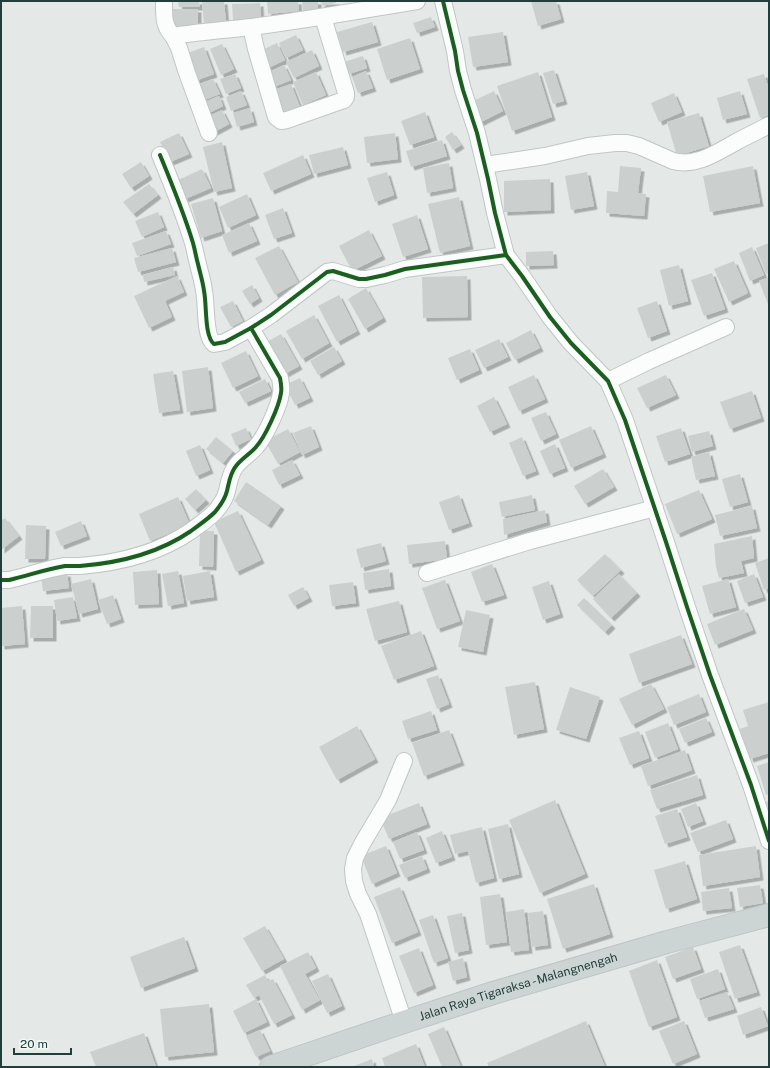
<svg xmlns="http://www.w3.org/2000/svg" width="770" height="1068" viewBox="0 0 770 1068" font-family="'Public Sans',sans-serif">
<defs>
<filter id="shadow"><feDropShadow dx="3.5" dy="3.5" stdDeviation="0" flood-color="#0004"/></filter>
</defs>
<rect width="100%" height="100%" fill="#e4e9e8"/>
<g fill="#cbd0cf" filter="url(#shadow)">
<polygon points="178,1 199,1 200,7 179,7"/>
<polygon points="202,1 224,1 226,23 204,25"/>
<polygon points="267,1 298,1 299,11 268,14"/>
<polygon points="302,1 318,1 318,9 303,11"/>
<polygon points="321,1 336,1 336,3 322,6"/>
<polygon points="531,1 556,1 561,19 538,26"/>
<polygon points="260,3 261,19 233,20 232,4"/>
<rect x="170" y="9" width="28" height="17"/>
<polygon points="431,17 435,27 417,33 413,23"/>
<polygon points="372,22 378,42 343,52 337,32"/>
<polygon points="503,32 508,62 473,67 468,37"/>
<polygon points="296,35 303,50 286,58 279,43"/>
<polygon points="410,38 420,69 387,80 377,49"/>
<polygon points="277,43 285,60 268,68 260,51"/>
<polygon points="222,44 234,69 221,75 210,49"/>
<polygon points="204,47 214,74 195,81 185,54"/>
<polygon points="312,50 319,66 294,78 286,62"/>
<polygon points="363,56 367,68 349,74 344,62"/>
<polygon points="284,65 291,80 274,87 267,73"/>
<polygon points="554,70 564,101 553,104 543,73"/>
<polygon points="366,71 373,88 358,93 352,77"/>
<polygon points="316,72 326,95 303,105 293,82"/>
<polygon points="538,72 552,117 512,131 497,86"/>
<polygon points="235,74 241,88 226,94 220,79"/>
<polygon points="764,74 769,89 769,115 760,118 747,79"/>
<polygon points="213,79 220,94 204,100 198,85"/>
<polygon points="291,84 300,107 284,114 274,90"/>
<polygon points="241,91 247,105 231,111 226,97"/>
<polygon points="494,91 503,111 479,123 469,103"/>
<polygon points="740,91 747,114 723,120 717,98"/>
<polygon points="674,93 682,112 659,122 651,103"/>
<polygon points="219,96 223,106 207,114 202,103"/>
<polygon points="250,108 254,122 237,127 233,113"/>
<polygon points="222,110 229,124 214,132 207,117"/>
<polygon points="425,112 434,137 410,145 401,121"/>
<polygon points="699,113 709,146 677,156 667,122"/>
<polygon points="452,132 461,145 453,150 445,137"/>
<polygon points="179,133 189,154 170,162 160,142"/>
<polygon points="395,133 398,159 367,163 364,137"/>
<polygon points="442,140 447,156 411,167 406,151"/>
<polygon points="222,142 232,188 214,192 203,147"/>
<polygon points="343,147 348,165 314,174 309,155"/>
<polygon points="303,155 311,174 271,191 263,173"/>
<polygon points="141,162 149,176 131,188 122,174"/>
<polygon points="449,163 453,188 427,193 423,168"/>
<polygon points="620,166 641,168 638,193 646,194 644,216 606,213 607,191 618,192"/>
<polygon points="753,166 760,203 710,212 703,176"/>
<polygon points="202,169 211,188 185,199 176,181"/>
<polygon points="387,172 394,195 375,202 367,178"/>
<polygon points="587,172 594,206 571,210 565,176"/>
<polygon points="550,179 551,210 504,212 504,181"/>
<polygon points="149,184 158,195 133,214 123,202"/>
<polygon points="247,194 256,215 228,228 219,207"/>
<polygon points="459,197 470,246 440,253 428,204"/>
<polygon points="213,198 222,231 201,238 191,204"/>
<polygon points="283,208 292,233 274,239 265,215"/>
<polygon points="158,212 164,227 142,237 135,221"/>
<polygon points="417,215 428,249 403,257 392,224"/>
<polygon points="249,223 257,241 229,253 222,235"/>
<polygon points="369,230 382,256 352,271 339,246"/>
<polygon points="166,231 171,244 137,256 132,243"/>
<polygon points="769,243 769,272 766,274 756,248"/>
<polygon points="279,246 298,282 275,295 255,258"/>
<polygon points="752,247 764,275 750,281 739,253"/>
<polygon points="172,248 176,262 138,272 134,258"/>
<polygon points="553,251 554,265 526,266 526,252"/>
<polygon points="734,261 748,293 729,302 714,269"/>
<polygon points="679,265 688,301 669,306 660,270"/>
<polygon points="173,267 175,275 144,282 143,275"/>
<polygon points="712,273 725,309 704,316 691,280"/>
<polygon points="177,276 184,292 165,301 172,317 149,328 134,296"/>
<polygon points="467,276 468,317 423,318 422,277"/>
<polygon points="769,277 769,307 759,281"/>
<polygon points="252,285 259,298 250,304 242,291"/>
<polygon points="366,288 383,318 365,329 348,299"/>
<polygon points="339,295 357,331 337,342 318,306"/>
<polygon points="233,301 243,321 231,327 220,307"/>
<polygon points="657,301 667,331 648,338 637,308"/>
<polygon points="314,315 329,343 302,359 286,331"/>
<polygon points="531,330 540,348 515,360 506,343"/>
<polygon points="281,334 299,366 283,375 265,343"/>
<polygon points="499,339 508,357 484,368 475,350"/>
<polygon points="334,347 342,361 318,375 310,361"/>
<polygon points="470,349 479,370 457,380 448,358"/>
<polygon points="246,351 258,376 233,388 221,363"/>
<polygon points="208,367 213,408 187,412 182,371"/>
<polygon points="173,371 180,410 159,413 153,374"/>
<polygon points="534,375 545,399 519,411 508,387"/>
<polygon points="666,375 676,395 647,408 637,388"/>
<polygon points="300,378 310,398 295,405 285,385"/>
<polygon points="265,379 271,391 245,403 239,392"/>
<polygon points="752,391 761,418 730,429 720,402"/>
<polygon points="494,397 507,424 490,432 477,406"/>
<polygon points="546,412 556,434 541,441 531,418"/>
<polygon points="311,426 319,447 302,455 293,433"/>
<polygon points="591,426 603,454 571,468 559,440"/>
<polygon points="246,428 251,439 236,446 231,434"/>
<polygon points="681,428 690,454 665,462 656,436"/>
<polygon points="288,429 300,452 278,464 265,441"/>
<polygon points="709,431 713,446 692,452 688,436"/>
<polygon points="216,437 233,451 223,463 206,449"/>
<polygon points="522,437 536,471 523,476 509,443"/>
<polygon points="555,444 565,468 550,474 540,451"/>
<polygon points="200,445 210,470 196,476 186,451"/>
<polygon points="709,452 715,476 696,480 691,457"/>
<polygon points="292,460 300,475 279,485 272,470"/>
<polygon points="603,469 614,487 585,504 574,486"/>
<polygon points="740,474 748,502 730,507 722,479"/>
<polygon points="246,482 281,506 268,525 234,501"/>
<polygon points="196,489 206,500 195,510 185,499"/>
<polygon points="699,490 712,519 677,534 665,504"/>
<polygon points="459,495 469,523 449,530 439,502"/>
<polygon points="532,495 535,510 502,517 499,502"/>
<polygon points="178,497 190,525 150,541 139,514"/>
<polygon points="752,506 757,528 720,536 715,515"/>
<polygon points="545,510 547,522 504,535 503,519"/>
<polygon points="238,511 261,560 236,572 214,522"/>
<polygon points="5,518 19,536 1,550 1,520"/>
<polygon points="81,521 87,536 61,546 55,532"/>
<polygon points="26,525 46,526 45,559 25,559"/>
<polygon points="200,531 214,531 213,567 199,566"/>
<polygon points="752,536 754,558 741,561 744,573 719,578 716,567 714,544"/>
<polygon points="445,541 447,559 409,564 407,545"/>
<polygon points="381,543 386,561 361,568 356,549"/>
<polygon points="605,554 621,570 593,596 577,580"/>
<polygon points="769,558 769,588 764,590 755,563"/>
<polygon points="492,564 504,595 482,602 471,572"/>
<polygon points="389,569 391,586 365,590 363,573"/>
<polygon points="157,570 159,604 135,605 133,572"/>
<polygon points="178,571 184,603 168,606 162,574"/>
<polygon points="210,571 214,597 187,601 183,576"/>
<polygon points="67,573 69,588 43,591 41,576"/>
<polygon points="619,574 637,593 611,618 593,599"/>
<polygon points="754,574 763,597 745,603 737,581"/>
<polygon points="91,579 98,609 79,614 71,584"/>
<polygon points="728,579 736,607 710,614 702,586"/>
<polygon points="445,580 460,621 437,629 422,588"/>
<polygon points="549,581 560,614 543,620 532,587"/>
<polygon points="353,582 356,603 332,606 329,585"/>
<polygon points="303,587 309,598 294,606 288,595"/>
<polygon points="113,595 121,619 107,624 98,600"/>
<polygon points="73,597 77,618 57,621 54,600"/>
<polygon points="584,598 612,625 605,632 577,605"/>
<polygon points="399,601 407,632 375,641 366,609"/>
<polygon points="22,606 25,644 1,646 1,608"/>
<polygon points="31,606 53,606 53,638 30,638"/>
<polygon points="744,609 753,630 715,645 707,624"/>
<polygon points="466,610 490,615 483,652 458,647"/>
<polygon points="421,631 434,666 394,680 381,646"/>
<polygon points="681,635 692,664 639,683 629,654"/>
<polygon points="438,675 449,704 437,709 426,679"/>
<polygon points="535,682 544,729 514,735 505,687"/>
<polygon points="651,684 664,709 632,725 619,699"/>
<polygon points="570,687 600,697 586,739 556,730"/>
<polygon points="699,694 706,712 674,725 667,707"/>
<polygon points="769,702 769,753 750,759 740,729 748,726 743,710"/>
<polygon points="431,711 437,730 408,739 402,721"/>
<polygon points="706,718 712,732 685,743 679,729"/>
<polygon points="668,723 678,749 655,758 645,732"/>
<polygon points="357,726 375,759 337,780 319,747"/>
<polygon points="449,730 461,762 424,776 412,743"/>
<polygon points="639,731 649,758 630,765 619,738"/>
<polygon points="685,750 692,770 648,786 641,766"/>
<polygon points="769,762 769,794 766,795 757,766"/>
<polygon points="697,775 703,795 657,809 650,790"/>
<polygon points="555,800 585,874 540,893 509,820"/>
<polygon points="769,801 769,811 766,802"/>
<polygon points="419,803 427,824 389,839 380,818"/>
<polygon points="696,803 703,821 688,827 681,809"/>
<polygon points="677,809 687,837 665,844 655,816"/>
<polygon points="726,820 733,839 698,852 690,833"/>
<polygon points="508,824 519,874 499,879 488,829"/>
<polygon points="482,827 494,878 476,883 468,851 455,854 450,835"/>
<polygon points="442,831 452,857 436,863 426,838"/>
<polygon points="417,832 424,850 400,859 393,842"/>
<polygon points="386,846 397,873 372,884 361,856"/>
<polygon points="756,846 760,877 703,886 699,855"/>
<polygon points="422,856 427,869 405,878 399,865"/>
<polygon points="685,861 697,899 666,909 654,870"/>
<polygon points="594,884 610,934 563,949 547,899"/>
<polygon points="760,885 763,903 740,907 737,888"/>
<polygon points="400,887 418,932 392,943 374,897"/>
<polygon points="729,888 732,908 703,911 701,892"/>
<polygon points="500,894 507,942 486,945 480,897"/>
<polygon points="524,909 529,950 511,952 506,912"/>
<polygon points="543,911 548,945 532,947 528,913"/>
<polygon points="462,913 469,950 455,953 447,916"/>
<polygon points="433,915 448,958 434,963 419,920"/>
<polygon points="265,926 284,959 262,971 243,938"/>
<polygon points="184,937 195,968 141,988 130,957"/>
<polygon points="740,945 757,992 735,999 719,952"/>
<polygon points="693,947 701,969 673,979 665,957"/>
<polygon points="419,948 433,985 414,993 399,956"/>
<polygon points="308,952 316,968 305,974 320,1000 302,1010 280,966"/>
<polygon points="463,958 467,977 453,981 448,962"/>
<polygon points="657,960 677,1017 649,1027 629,971"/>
<polygon points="718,969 725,989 697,999 690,979"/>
<polygon points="328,974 342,1006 327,1013 312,981"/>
<polygon points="265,975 268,981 273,979 292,1015 274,1024 259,995 254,998 246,985"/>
<polygon points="727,992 734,1009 705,1018 699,1001"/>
<polygon points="256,999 267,1022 244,1033 233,1011"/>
<polygon points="209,1004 214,1052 165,1057 160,1009"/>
<polygon points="761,1007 768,1026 743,1035 737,1016"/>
<polygon points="586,1021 605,1067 489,1067 487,1063"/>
<polygon points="684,1021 697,1054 673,1064 659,1031"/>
<polygon points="444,1027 461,1067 442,1067 428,1034"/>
<polygon points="260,1030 270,1051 256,1057 246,1036"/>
<polygon points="144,1033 156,1067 96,1067 90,1052"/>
<polygon points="416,1044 425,1067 385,1067 382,1058"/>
<polygon points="372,1059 374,1067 355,1067 354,1066"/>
</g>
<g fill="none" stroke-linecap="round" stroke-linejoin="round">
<g stroke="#c1c6c5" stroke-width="18">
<g id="street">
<path d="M164 1C164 15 163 26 173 36 199 32 225 30 251 27 307 20 362 10 417 1"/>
<polyline points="443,1 455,51 458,71 463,90 477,133 488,179 495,213 506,255 522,276 550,317 571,343 608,381 625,420 666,542 687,607 710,675 751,785 769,841"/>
<polyline points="251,27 256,49 276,117 281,121 287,120 344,100 346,97 346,93 323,17"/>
<polyline points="173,36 179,48 187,73 209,133"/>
<path d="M160 155C172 184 184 213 193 243 195 250 196 257 198 264 200 273 203 282 204 291 207 304 204 336 214 344L225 342 251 328 271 315 327 272 333 271 359 279H366L385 275 405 269 506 255"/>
<path d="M485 165 545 156 588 146 615 143H627L639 146 673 161C696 167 716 153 736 142 747 136 758 131 769 125"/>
<polyline points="608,381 649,361 726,327"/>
<polyline points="427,573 530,541 655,508"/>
<path d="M1 580H9C27 576 46 569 65 566 70 566 75 566 80 566 118 563 159 553 191 531 199 525 208 519 215 512 220 506 225 499 227 491 229 483 230 473 236 466 241 459 250 454 256 447 265 437 279 407 281 393 282 388 281 383 280 378L251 328"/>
<polyline points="404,1022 368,914 358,894 354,881 353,869 355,858 362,844 388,800 404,761"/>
</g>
</g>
<g stroke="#bcc5c5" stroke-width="24">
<g id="primary">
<path id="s1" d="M271 1067 404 1022 493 993 667 942 769 915"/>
</g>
</g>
<use href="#street" stroke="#fbfcfc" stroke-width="16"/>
<use href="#primary" stroke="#cdd5d4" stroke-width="22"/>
<g stroke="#f1f9f6" stroke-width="6">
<g id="cycleway">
<polyline points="443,1 455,51 458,71 463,90 477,133 488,179 495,213 506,255 522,276 550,317 571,343 608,381 625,420 666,542 687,607 710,675 751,785 769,841"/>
<path d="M160 155C172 184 184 213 193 243 195 250 196 257 198 264 200 273 203 282 204 291 207 304 204 336 214 344L225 342 251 328 271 315 327 272 333 271 359 279H366L385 275 405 269 506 255"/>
<path d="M1 580H9C27 576 46 569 65 566 70 566 75 566 80 566 118 563 159 553 191 531 199 525 208 519 215 512 220 506 225 499 227 491 229 483 230 473 236 466 241 459 250 454 256 447 265 437 279 407 281 393 282 388 281 383 280 378L251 328"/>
</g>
</g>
<use href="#cycleway" stroke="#1b5e20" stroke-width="4"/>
</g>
<g text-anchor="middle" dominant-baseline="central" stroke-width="3" stroke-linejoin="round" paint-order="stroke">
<g font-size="12" fill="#203e3b" stroke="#f1f9f6">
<text stroke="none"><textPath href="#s1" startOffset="260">Jalan Raya Tigaraksa - Malangnengah</textPath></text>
</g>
</g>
<rect width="770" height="1068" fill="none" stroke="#203e3b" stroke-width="4"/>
<path d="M14 1048v6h57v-6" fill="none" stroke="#203e3b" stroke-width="2"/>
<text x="20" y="1048" font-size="12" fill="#203e3b" stroke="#f1f9f6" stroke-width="3" paint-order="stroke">20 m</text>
</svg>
